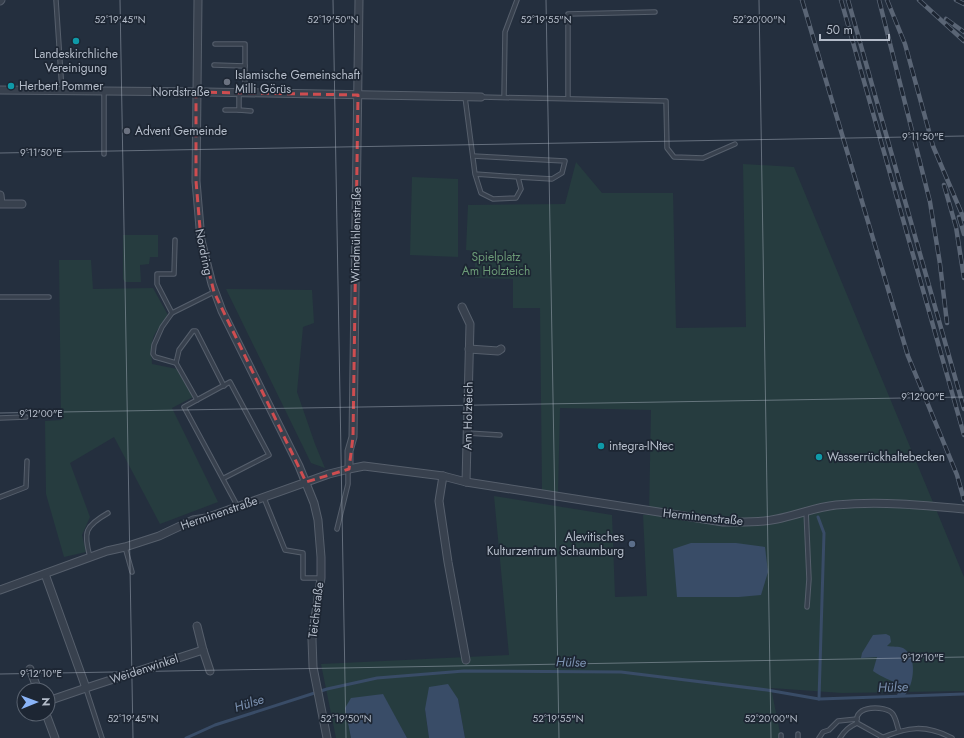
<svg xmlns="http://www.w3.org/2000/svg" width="964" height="738" viewBox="0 0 964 738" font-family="Jost,sans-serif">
<rect width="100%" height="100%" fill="#242f3e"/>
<g fill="#263c3f">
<polygon points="576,162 602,193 673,193 676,328 746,327 743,164 794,167 964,577 964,691 842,693 771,688 781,738 465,738 458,699 425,709 429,738 407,738 382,694 345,708 351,738 336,738 321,664 509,655 494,496 612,515 615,597 647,596 643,515 649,515 651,410 560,408 558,493 542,490 540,308 513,308 513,279 475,278 475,251 466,250 468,205 565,204"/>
<polygon points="412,177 458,179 458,257 410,255"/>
<polygon points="123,235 158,235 158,257 150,257 149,264 140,265 141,282 125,282 123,279"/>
<path d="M59 260H91L93 289 153 288 169 317C151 334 151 340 152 364L177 369 193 397 172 408 218 502 160 524 114 437 70 463 90 517 82 535 86 552 64 557 46 494 45 421 61 420Z"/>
<polygon points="226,289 312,290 314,323 303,327 297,392 315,444 325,468 311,463"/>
</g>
<g fill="#394c67">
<polygon points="691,543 736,543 765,547 768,572 761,595 739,597 677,597 673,549"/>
<path d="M886 634 890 636 891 642 887 646C892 647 899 646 903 648 918 656 914 685 905 695H897L901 687C891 679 882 678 873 671L877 657 861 658 862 653 873 635Z"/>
<polygon points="448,684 458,699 465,738 429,738 425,709 429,687"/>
<polygon points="383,694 407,738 351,738 345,708 351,698"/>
</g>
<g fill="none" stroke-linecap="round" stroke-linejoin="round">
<g stroke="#394c67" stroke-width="3">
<polyline points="818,517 824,533 819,699"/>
<polyline points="186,738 215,725 327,689 377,678 464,671 621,672 767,690 819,699 964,694"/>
</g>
<g stroke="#565f6c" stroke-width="5.5">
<g id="lane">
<polyline points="56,0 62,91"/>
<polyline points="215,44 245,44 245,92"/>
<polyline points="214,65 245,66"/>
<polyline points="104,91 104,154"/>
<polyline points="465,97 475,174 481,193 493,199 516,198 521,189 518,177 475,174"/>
<polyline points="481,97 666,101 667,148 674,157 703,158 735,144"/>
<polyline points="504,97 505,32 517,0"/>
<polyline points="568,98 568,14 655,12"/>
<polyline points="225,110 239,110 239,92"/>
<polyline points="239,110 251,111"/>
<polyline points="473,156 565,161 562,173 552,179 518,177"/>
<polyline points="0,297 49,297"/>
<polyline points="172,313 157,284 157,274 174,274 175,240"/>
<polyline points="176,363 155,357 153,354 154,345 162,327 172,313 214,292"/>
<polyline points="197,400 176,363 179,350 193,331 196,331 224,386"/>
<polyline points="0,418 26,417"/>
<polyline points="467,433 500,435"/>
<polyline points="224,478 269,455 230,382 184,407 238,507"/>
<polyline points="0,497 26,487 27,461"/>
<polyline points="264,498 285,550 303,553 303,578 321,578"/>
<polyline points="806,510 809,579 807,607"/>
<polyline points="337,529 348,484 348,470"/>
<polyline points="125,547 132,572"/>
<path d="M90 557C83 532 85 526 108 513"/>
<polyline points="86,689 102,738"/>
<polyline points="781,738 781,735"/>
<polyline points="798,738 798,734"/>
<polyline points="819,738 823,732 829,730 838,721 857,719"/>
<path d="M840 738C845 730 849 727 857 723"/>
<path d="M881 738C908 727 925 724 952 738"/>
<path d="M884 738 857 723C853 704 886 706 892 713 896 717 897 726 899 731"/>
</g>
</g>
<g stroke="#565f6c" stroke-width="9">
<g id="street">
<polyline points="198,0 196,181 201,240 212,284 222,311 299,466 314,503 318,520 321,557 321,578 312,639 313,667 327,738"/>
<polyline points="0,1 1,0"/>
<polyline points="0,90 207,92 481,97"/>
<polyline points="0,195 1,204 22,204"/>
<polyline points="462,307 470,324 466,482"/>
<polyline points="469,349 498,351 501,349"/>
<polyline points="349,469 349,451 353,437 359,0"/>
<polyline points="443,476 439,501 448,562 466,660"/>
<polyline points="45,574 86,688"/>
<path d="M0 590 107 551 125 547 159 536 193 520 206 518 329 474 349 469 364 466 443 476 466 482 723 522C741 522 759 523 777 519 797 515 816 507 836 505 879 501 922 505 964 509"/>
<polyline points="197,626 203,650"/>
<polyline points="30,669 38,690"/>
<polyline points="48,701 86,688 203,650 210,671"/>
<polyline points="46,714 55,738"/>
</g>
</g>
<use href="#lane" stroke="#38414e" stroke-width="3.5"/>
<use href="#street" stroke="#38414e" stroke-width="7"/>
<g stroke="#5a6575" stroke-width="4.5">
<g id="rail">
<polyline points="802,0 908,356 957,475 964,500"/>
<polyline points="841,0 964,435"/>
<polyline points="848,0 964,409"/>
<polyline points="879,0 930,202 940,264 947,323"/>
<polyline points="887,0 905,44 933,146 964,219"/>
<polyline points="919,0 964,41"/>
<polyline points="956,0 964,4"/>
<polyline points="946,19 964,32"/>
<polyline points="944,185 956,227 964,278"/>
<polyline points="959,217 964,234"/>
</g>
</g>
<use href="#rail" stroke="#1d2633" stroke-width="3" stroke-dasharray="9" stroke-linecap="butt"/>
</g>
<path fill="none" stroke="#ce4d50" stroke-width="3" stroke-dasharray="8 5" stroke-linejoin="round" d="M196 92 358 95 353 437 349 469 306 482 214 292 201 240 196 181Z"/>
<path fill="none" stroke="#b4bcc9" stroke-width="1" stroke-opacity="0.45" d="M120 0 133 738M333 0 346 738M546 0 559 738M759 0 771 738M0 153 964 136M0 413 964 397M0 674 964 657"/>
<g fill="#0f9aa8" stroke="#1d2633" stroke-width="1.5">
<circle cx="76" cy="41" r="4"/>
<circle cx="11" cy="86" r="4"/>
<circle cx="601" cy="446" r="4"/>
<circle cx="819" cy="457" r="4"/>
</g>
<g fill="#6b7280" stroke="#1d2633" stroke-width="1.5">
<circle cx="227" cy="82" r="4"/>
<circle cx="127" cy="131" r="4"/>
</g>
<circle fill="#5c6f8a" stroke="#1d2633" stroke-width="1.5" cx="632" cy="544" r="4"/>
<g text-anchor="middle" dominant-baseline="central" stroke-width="3.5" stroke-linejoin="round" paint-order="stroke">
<g font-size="12" fill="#b4bcc9" stroke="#1d2633" text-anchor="start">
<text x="76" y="54" text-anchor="middle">Landeskirchliche<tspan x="76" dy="14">Vereinigung</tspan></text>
<text x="235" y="75">Islamische Gemeinschaft<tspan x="235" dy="14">Milli Görüs</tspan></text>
<text x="19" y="86">Herbert Pommer</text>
<text x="135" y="131">Advent Gemeinde</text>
<text x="609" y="446">integra-INtec</text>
<text x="827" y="457">Wasserrückhaltebecken</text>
<text x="624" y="537" text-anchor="end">Alevitisches<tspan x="624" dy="14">Kulturzentrum Schaumburg</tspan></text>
</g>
<g font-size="12" fill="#b4bcc9" stroke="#1d2633">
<text x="181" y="92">Nordstraße</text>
<text transform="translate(356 235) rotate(-89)">Windmühlenstraße</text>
<text transform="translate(204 252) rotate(78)">Nordring</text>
<text transform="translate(468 416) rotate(-89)">Am Holzteich</text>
<text transform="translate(219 513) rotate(-19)">Herminenstraße</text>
<text transform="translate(703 517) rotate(6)">Herminenstraße</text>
<text transform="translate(316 610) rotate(-83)">Teichstraße</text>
<text transform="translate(144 669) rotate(-18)">Weidenwinkel</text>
</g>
<g font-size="12" fill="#6b9a76" stroke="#1d2633">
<text x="496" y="257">Spielplatz<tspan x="496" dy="14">Am Holzteich</tspan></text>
</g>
<g font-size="13" font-style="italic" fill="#7c92b1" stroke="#1d2633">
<text transform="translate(571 662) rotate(1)">Hülse</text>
<text transform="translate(893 687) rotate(-2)">Hülse</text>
<text transform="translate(249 703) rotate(-18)">Hülse</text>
</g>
</g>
<g font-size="10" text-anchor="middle" fill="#b4bcc9" stroke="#1d2633" stroke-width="3.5" stroke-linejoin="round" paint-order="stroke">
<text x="120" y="23">52°19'45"N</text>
<text x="333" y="23">52°19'50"N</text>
<text x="546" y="23">52°19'55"N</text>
<text x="759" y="23">52°20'00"N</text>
<text x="923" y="140">9°11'50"E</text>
<text x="41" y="156">9°11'50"E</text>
<text x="923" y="400">9°12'00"E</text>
<text x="41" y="417">9°12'00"E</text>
<text x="923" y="661">9°12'10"E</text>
<text x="41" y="677">9°12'10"E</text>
<text x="133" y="722">52°19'45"N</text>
<text x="346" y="722">52°19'50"N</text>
<text x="558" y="722">52°19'55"N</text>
<text x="771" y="722">52°20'00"N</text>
</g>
<g transform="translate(36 702) rotate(89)"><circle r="19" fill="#1d2633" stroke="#59626f"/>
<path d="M0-3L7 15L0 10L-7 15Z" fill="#8ab4f8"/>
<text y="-6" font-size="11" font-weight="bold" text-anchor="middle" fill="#b4bcc9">N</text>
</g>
<path d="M820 34v6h69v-6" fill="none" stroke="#b4bcc9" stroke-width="2"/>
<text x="826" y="34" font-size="12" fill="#b4bcc9" stroke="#1d2633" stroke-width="3" paint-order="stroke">50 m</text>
</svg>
